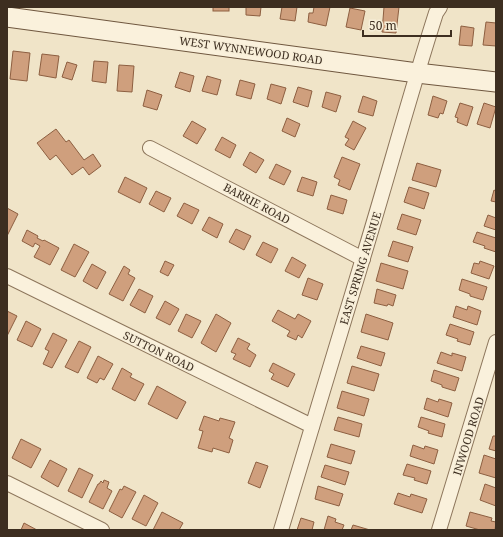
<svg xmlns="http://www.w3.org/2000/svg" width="503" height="537" viewBox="0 0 503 537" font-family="'Noto Serif',serif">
<rect width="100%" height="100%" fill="#f0e4c8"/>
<g fill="#cf9f7d" stroke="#8d5f41">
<rect x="213" y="7" width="16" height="4"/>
<polygon points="246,7 261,7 260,16 246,15"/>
<polygon points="282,7 297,7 295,21 280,19"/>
<polygon points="314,7 330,7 326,26 308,22 309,13 313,13"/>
<polygon points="384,7 399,7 396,33 382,32"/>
<polygon points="350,8 365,11 361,30 346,27"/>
<polygon points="486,22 496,23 496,46 483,45"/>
<polygon points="461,26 474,28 472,46 459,45"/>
<polygon points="13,51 30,53 27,81 10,79"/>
<polygon points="42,54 59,56 56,78 39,75"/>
<polygon points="94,61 108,62 106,83 92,81"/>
<polygon points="67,62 77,65 72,80 62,77"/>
<polygon points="119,65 134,66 132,92 117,91"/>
<polygon points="180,72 194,76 190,92 175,87"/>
<polygon points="207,76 221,80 217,95 202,91"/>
<polygon points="240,80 255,84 251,99 236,95"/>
<polygon points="271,84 286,88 281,104 267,99"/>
<polygon points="298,87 312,91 308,107 293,102"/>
<polygon points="147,90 162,95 157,110 143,106"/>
<polygon points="326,92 341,96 336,112 322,107"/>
<polygon points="363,96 377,101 373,116 358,112"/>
<polygon points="433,96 447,101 443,114 440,113 438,118 428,115"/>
<polygon points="460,103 473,107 467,126 457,122 458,118 455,117"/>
<polygon points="484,103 496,107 490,128 477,124"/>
<polygon points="287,118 300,124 295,137 282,131"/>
<polygon points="192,121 206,129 197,144 183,136"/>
<polygon points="353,121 366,128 354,150 345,145 349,139 345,137"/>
<polygon points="56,129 66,142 69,140 84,160 93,154 101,166 89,175 83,167 72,175 56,155 50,160 37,143"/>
<polygon points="222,137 236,145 230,158 215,150"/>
<polygon points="250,152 264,160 256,173 243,165"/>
<polygon points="342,157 360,164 350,190 338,185 340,180 334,177"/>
<polygon points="417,163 441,170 436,187 412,180"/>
<polygon points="276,164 291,171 284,185 269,178"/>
<polygon points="125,177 147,188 140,203 118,192"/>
<polygon points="302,177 317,182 313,196 297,191"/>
<polygon points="409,187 429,193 424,209 404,202"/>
<polygon points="494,190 496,191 496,202 491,201"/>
<polygon points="156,191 171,198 164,212 149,204"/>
<polygon points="331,195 347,200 343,214 327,209"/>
<polygon points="184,203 199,210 192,224 177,216"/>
<polygon points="7,208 18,214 7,236"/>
<polygon points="402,214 421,220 416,235 397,229"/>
<polygon points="488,215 496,218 496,230 484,226"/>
<polygon points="209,217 223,224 217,238 202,230"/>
<polygon points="236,229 251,236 244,250 229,242"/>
<polygon points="27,230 38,236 37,238 43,241 44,240 59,248 50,265 34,257 40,246 35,243 33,247 22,241"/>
<polygon points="477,232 496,238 496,252 484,248 485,246 473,242"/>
<polygon points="393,241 413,247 408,262 388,256"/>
<polygon points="263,242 278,249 271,263 256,255"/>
<polygon points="74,244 89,252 75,277 61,270"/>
<polygon points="292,257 306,265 299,278 285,271"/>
<polygon points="165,261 174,265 168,276 160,272"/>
<polygon points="480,261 494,266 489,279 471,273 474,263 479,264"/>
<polygon points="381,263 408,271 403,289 376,281"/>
<polygon points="92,264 106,272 97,289 83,281"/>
<polygon points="124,266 130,270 128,274 135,278 123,301 109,294"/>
<polygon points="308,278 323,284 317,300 302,295"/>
<polygon points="462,279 487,287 483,300 470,296 470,294 459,290"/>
<polygon points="139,289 153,296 145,313 130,305"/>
<polygon points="377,289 396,295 393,306 388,304 387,306 374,303"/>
<polygon points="165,301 179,309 170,325 156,318"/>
<polygon points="456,306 467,310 468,306 481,311 477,325 453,317"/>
<polygon points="278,310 295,319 298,314 311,321 302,338 298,335 296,340 287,336 290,331 272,321"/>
<polygon points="7,311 17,316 7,336"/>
<polygon points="186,314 201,321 192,338 178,331"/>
<polygon points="216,314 231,323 216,352 201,343"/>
<polygon points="366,314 393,323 388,340 361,332"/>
<polygon points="26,321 41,329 32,347 17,340"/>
<polygon points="450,324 474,332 470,345 457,341 458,339 446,335"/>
<polygon points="53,333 67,340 52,368 43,364 49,351 45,349"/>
<polygon points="238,338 250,344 247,349 256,355 250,367 233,359 236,354 231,352"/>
<polygon points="79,341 91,347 78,373 65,367"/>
<polygon points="361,346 385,353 381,366 357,358"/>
<polygon points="441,352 452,356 452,353 466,357 462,371 437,363"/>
<polygon points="98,356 113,364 104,380 100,378 97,383 87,378"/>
<polygon points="273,363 295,374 288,387 271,379 274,374 269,371"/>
<polygon points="352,366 379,374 374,391 347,383"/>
<polygon points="122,368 132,374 130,377 144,384 135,401 112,389"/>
<polygon points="434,370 459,378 455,391 442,387 442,385 431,381"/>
<polygon points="157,386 186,402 177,419 148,404"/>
<polygon points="342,391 369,399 364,416 337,408"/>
<polygon points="427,398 438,402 439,399 452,403 448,417 424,409"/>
<polygon points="204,416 219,421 220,418 235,422 229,438 233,440 229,453 213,448 212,452 198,448 203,431 199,430"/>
<polygon points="338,417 362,424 359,437 334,430"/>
<polygon points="421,417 445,424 442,437 428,433 429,431 418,427"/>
<polygon points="493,436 496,436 496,451 489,449"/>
<polygon points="21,439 41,449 31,468 12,458"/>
<polygon points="331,444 355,451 351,464 327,457"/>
<polygon points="413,445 424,449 425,446 438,450 434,464 410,456"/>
<polygon points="484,455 496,459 496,478 479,473"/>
<polygon points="50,460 67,469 58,487 41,477"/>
<polygon points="256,462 268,466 260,488 248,483"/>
<polygon points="407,464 431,471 427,484 414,480 415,478 403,475"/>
<polygon points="325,465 349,472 345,485 321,477"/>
<polygon points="79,468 93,475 82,498 68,491"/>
<polygon points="104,480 109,482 107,488 112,491 103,509 89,502 98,484 99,484 101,481 103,483"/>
<polygon points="485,484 496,488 496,506 480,500"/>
<polygon points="124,486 136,492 122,518 109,511 120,489 122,490"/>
<polygon points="318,486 343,494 339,506 315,499"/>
<polygon points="398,493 410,497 411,494 427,499 422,513 394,504"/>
<polygon points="144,495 158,503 146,526 132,519"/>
<polygon points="162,512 183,523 179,530 153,530"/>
<polygon points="470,512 492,518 491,521 496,522 495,530 480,530 466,526"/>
<polygon points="328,516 336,519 335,522 344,525 342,530 324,530"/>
<polygon points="301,518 314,522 312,530 297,530"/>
<polygon points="24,523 37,530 21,530"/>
<polygon points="353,525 370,530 351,530"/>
</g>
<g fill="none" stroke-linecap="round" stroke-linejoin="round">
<g stroke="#8d765c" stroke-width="16">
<g id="minor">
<polyline points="150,148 363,259"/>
<polyline points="7,276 312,426"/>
<polyline points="7,483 102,530"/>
<path d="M281 530C308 439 336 349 363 258 388 176 410 94 436 13L440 7"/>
<polyline points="439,530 496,342"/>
</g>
</g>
<g stroke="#6f573f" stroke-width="21">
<polyline id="secondary" points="7,17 417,73 496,82"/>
</g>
<use href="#minor" stroke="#faf1dc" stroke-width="14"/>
<use href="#secondary" stroke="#faf1dc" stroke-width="19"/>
</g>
<g text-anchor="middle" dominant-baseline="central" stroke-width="3" stroke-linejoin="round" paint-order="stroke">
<g font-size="11" fill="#3d2e20" stroke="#f7eed8">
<text transform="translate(251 50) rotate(8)">WEST WYNNEWOOD ROAD</text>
<text transform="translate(257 203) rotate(28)">BARRIE ROAD</text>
<text transform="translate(360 268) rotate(-73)">EAST SPRING AVENUE</text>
<text transform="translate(159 351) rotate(26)">SUTTON ROAD</text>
<text transform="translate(468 436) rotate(-73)">INWOOD ROAD</text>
</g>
</g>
<rect width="503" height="537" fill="none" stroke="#3d2e20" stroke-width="16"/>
<path d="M363 30v6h88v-6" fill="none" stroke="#3d2e20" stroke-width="2"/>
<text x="369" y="30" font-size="12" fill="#3d2e20" stroke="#f7eed8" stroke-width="3" paint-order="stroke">50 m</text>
</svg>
